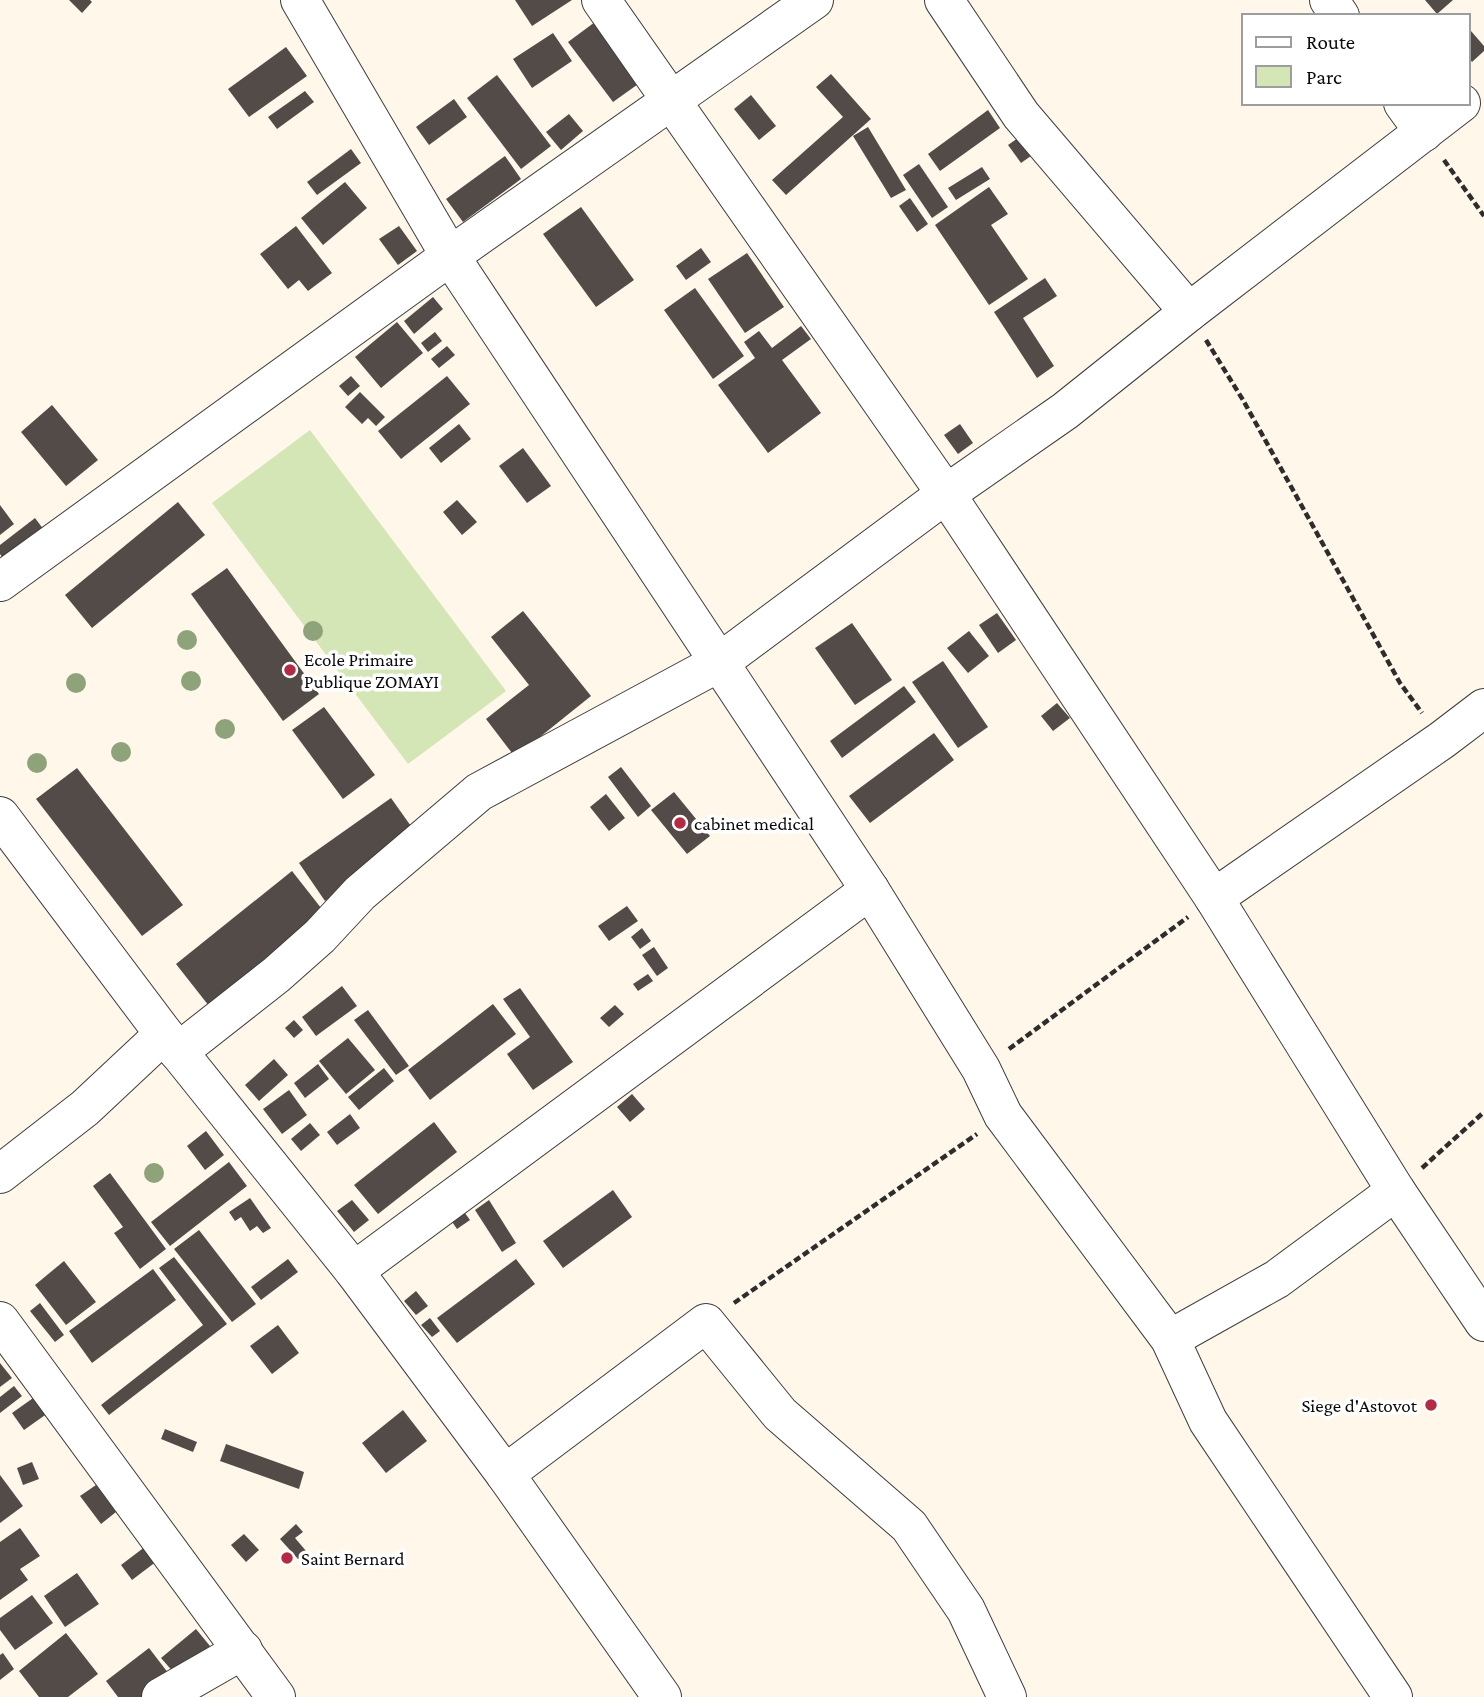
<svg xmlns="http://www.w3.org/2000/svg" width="1484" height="1697" viewBox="0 0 1484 1697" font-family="'Crimson Pro',serif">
<rect width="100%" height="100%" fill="#fef7ea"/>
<polygon fill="#d5e6b6" points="310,430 506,691 408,764 212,503"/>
<g fill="#534b48">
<polygon points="69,0 90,0 92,2 82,13"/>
<polygon points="515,0 572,0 532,26"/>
<polygon points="1425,0 1453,0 1437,14"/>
<polygon points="595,22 641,82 613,102 568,42"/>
<polygon points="1471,31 1484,46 1484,51 1472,62 1468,57 1468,34"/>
<polygon points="553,33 572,61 532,88 513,59"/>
<polygon points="286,47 307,76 249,117 228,89"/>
<polygon points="831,74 871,119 786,195 772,180 843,117 816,87"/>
<polygon points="497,75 551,146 521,169 467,98"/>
<polygon points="305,91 314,102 277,129 268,117"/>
<polygon points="751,95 776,126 759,140 734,109"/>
<polygon points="454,99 467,117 429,145 416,127"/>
<polygon points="988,110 1000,128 940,171 928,154"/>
<polygon points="569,114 583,131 561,150 546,132"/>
<polygon points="868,127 906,190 891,198 853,136"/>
<polygon points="1025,133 1038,151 1021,163 1008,145"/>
<polygon points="351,149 361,163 317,195 307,182"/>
<polygon points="505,156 521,179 463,222 446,199"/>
<polygon points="919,164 948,207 932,218 903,175"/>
<polygon points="982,167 990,179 956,200 948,188"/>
<polygon points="345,182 367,208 323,245 301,218"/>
<polygon points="989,187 1008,214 991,225 1028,279 989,305 935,225"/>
<polygon points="910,198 928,224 917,232 899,206"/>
<polygon points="581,207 634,280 596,307 543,234"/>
<polygon points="296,226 332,273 308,291 299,280 288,289 260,254"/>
<polygon points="399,226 417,251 398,265 379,239"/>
<polygon points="701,248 711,262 686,280 676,266"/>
<polygon points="747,253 784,307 745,333 708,279"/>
<polygon points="1045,278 1057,296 1023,318 1054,366 1037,378 994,312"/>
<polygon points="695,288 744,356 713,379 664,310"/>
<polygon points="433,297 443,309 414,334 404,321"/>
<polygon points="397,322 423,353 381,388 355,357"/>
<polygon points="801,326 811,339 782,360 821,413 768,453 718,385 755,358 744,342 759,331 772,348"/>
<polygon points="435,332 442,341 428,352 421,343"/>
<polygon points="447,346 455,355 439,368 431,359"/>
<polygon points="351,376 360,386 348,396 339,386"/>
<polygon points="447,376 470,404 401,459 378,431"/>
<polygon points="360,392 385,417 376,426 368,418 362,424 345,407"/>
<polygon points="52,405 98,460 66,486 21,432"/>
<polygon points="459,424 471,439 441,463 429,448"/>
<polygon points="960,424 973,443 958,454 944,435"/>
<polygon points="523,448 551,486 527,503 499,466"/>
<polygon points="457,500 477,522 462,535 443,512"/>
<polygon points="178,502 205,535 92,628 65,595"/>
<polygon points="0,505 14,524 0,535"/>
<polygon points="35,518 44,530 4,560 0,554 0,545"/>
<polygon points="227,568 319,694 283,721 191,594"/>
<polygon points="523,611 591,696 515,757 486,719 529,685 491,637"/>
<polygon points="997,613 1016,640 998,653 979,625"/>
<polygon points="852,623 892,680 855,705 815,648"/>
<polygon points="969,631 989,656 968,673 947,648"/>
<polygon points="943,661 988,727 958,748 912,682"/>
<polygon points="904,686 916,702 842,758 830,741"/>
<polygon points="1057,703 1070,718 1053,731 1041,716"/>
<polygon points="324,707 375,775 343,799 292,730"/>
<polygon points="934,733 954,760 870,823 849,796"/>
<polygon points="621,767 651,806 638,817 608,777"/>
<polygon points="77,768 183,905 142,936 36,799"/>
<polygon points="674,792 710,836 687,854 651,810"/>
<polygon points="606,794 625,818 609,831 590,807"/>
<polygon points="391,798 418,836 325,901 299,863"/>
<polygon points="292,871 325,913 209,1006 176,964"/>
<polygon points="627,906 638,921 609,941 598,926"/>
<polygon points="642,928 651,941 640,949 631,937"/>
<polygon points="654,947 668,968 657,976 642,955"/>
<polygon points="648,974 653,981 638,991 633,984"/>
<polygon points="342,986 357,1006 316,1036 302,1017"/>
<polygon points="520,988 573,1062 533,1090 507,1054 530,1037 503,999"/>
<polygon points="493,1004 516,1034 430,1100 408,1070"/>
<polygon points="615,1005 624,1014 609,1027 600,1018"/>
<polygon points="368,1010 409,1066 396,1075 354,1020"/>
<polygon points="294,1020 303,1030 294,1038 285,1028"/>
<polygon points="348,1038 375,1070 346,1094 319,1061"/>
<polygon points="274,1059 288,1075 259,1101 245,1085"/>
<polygon points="318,1064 329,1079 305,1098 294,1083"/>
<polygon points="384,1068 394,1081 359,1110 348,1097"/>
<polygon points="289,1090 307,1115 282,1134 263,1109"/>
<polygon points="632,1094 645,1109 630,1122 617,1107"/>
<polygon points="350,1114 360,1128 337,1145 327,1132"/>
<polygon points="434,1122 457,1152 378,1214 354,1185"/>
<polygon points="310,1123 320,1135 301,1151 291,1139"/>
<polygon points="206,1131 224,1155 205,1170 187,1146"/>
<polygon points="229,1162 247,1186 170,1246 151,1222"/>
<polygon points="110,1173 166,1249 140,1269 114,1233 123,1227 93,1186"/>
<polygon points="613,1190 632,1217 563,1268 543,1241"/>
<polygon points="250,1198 271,1228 263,1233 257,1226 250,1231 241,1217 235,1221 229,1212"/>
<polygon points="352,1200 369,1220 354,1232 337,1211"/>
<polygon points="489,1200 516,1243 502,1252 475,1210"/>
<polygon points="459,1205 470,1220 457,1229 446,1213"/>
<polygon points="199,1230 256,1304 232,1322 174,1249"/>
<polygon points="174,1257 227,1324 109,1415 101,1405 203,1325 159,1268"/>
<polygon points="288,1259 298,1272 261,1300 251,1287"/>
<polygon points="516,1259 535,1284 457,1343 437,1318"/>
<polygon points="64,1261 96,1302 66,1325 35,1285"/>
<polygon points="153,1269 176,1300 92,1363 69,1331"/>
<polygon points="416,1291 428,1306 416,1315 404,1301"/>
<polygon points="40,1303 64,1335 55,1342 30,1311"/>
<polygon points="430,1318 440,1331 432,1337 421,1325"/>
<polygon points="278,1325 299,1353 272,1374 250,1346"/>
<polygon points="0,1363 12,1378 0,1387"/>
<polygon points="14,1386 22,1396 0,1413 0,1397"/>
<polygon points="36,1396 48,1413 24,1430 12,1413"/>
<polygon points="403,1410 427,1441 386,1473 362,1443"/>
<polygon points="165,1429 197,1442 193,1452 161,1439"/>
<polygon points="226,1444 304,1472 299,1489 220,1461"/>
<polygon points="32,1462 39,1479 23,1485 17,1468"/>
<polygon points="0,1475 23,1506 0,1523"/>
<polygon points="96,1485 116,1512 101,1524 80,1496"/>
<polygon points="296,1524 303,1532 295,1538 307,1552 298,1559 280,1539"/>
<polygon points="20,1528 40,1556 20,1569 28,1580 0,1600 0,1542"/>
<polygon points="244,1534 259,1550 246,1562 231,1545"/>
<polygon points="146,1546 157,1561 132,1580 121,1565"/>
<polygon points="77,1573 99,1604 65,1627 44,1596"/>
<polygon points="32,1595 53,1623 15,1650 0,1630 0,1618"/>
<polygon points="196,1629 210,1646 175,1674 161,1658"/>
<polygon points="66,1633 98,1674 68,1697 39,1697 19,1671"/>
<polygon points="149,1648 172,1678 147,1697 118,1697 106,1681"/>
<polygon points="3,1653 14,1669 0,1680 0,1655"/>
</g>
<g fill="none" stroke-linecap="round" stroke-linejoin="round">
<g stroke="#3e3e3e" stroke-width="40">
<g id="minor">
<polyline points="300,0 450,256 870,890 981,1069 1003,1115 1170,1339 1208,1421 1393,1697"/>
<polyline points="601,0 946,494 1214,898 1396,1191 1484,1322"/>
<polyline points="944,0 1021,115 1189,312"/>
<polyline points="1329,0 1340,16"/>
<polyline points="1403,103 1424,132"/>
<polyline points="0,582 450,256 814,0"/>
<polyline points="0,816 164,1034 354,1271 505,1474 662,1697"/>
<polyline points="1214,898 1442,740 1484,708"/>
<polyline points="178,1052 276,975 320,936 360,893 479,792 720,662 946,494 1065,411 1189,312 1461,103"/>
<polyline points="0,1174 85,1108 164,1034"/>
<polyline points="354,1271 870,890"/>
<polyline points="0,1321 276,1697"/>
<polyline points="1170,1339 1277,1279 1396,1191"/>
<polyline points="505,1474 706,1323 780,1414 909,1526 966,1610 1007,1697"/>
<polyline points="161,1697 243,1650"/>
</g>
</g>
<g stroke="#2d2d2d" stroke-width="4.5" stroke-dasharray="7 3.5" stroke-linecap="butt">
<polyline points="1444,160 1484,216"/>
<polyline points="1206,340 1243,400 1400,683 1422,713"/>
<polyline points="1009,1049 1188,917"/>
<polyline points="1422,1168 1484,1112"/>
<polyline points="734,1303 977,1134"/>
</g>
<use href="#minor" stroke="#fff" stroke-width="38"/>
</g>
<g fill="#8fa37a">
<circle cx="313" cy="631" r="10"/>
<circle cx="187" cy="640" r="10"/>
<circle cx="191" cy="681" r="10"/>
<circle cx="76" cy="683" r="10"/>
<circle cx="225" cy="729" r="10"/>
<circle cx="121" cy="752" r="10"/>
<circle cx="37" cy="763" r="10"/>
<circle cx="154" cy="1173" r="10"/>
</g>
<g fill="#b32b42" stroke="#fff" stroke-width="2.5">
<circle cx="290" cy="670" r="7"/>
<circle cx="680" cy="823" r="7"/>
<circle cx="1431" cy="1405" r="7"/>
<circle cx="287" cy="1558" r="7"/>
</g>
<g text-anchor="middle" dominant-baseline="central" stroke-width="7" stroke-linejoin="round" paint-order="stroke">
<g font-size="19" fill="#0b0b0b" stroke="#fff" text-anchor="start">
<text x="304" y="659">Ecole Primaire<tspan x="304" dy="22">Publique ZOMAYI</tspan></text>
<text x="694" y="823">cabinet medical</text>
<text x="1417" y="1405" text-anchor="end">Siege d'Astovot</text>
<text x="301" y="1558">Saint Bernard</text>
</g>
</g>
<rect x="1242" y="14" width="228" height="91" fill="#ffffff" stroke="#9d9d9d" stroke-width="2"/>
<rect x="1256" y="37" width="35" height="10" fill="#ffffff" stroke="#9d9d9d" stroke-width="2"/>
<text x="1306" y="49" font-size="21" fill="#0b0b0b">Route</text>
<rect x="1256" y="66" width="35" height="21" fill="#d5e6b6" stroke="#9d9d9d" stroke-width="2"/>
<text x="1306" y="84" font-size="21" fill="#0b0b0b">Parc</text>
</svg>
